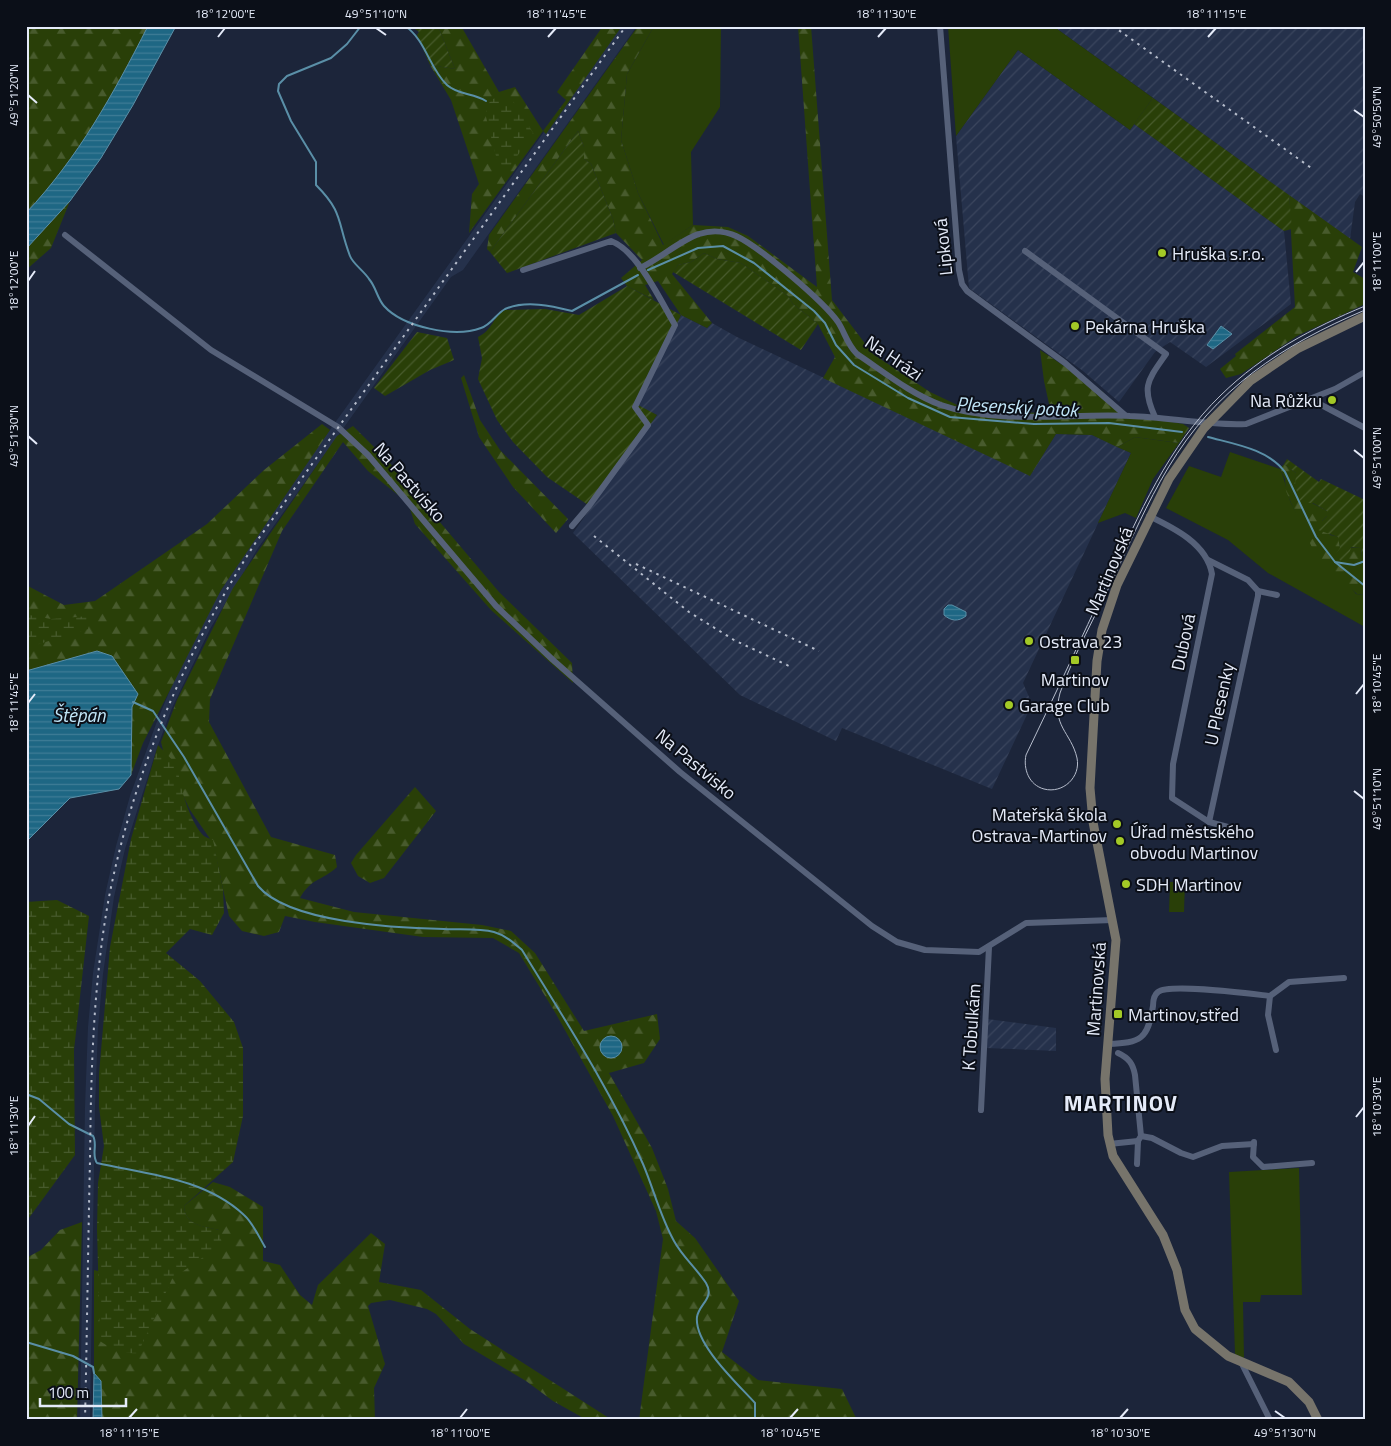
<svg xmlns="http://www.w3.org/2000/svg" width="1391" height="1446" viewBox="0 0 1391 1446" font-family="'Titillium Web',sans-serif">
<defs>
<pattern id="industrial-furrows" width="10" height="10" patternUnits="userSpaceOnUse" patternTransform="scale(1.25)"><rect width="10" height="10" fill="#25314b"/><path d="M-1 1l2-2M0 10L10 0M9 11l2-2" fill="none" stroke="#3a455d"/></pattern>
<pattern id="forest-firs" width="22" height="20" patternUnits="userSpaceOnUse" patternTransform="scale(1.25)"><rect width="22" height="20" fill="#293f08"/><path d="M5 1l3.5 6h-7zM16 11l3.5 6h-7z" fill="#485b2d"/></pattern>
<pattern id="wetland-marsh" width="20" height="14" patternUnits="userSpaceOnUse" patternTransform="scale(1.25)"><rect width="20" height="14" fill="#293f08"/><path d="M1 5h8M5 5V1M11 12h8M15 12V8" fill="none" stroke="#485b2d"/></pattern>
<pattern id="garden-furrows" width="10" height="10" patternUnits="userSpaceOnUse" patternTransform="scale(1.25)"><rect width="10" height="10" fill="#293f08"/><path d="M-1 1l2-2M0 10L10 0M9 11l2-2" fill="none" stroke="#485b2d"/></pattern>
<pattern id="water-rules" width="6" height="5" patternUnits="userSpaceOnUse" patternTransform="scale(1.25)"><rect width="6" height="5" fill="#1e6784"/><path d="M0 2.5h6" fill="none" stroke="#3f7d96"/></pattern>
</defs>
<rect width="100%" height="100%" fill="#1c253a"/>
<g fill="url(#industrial-furrows)">
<polygon points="1053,26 1365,26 1365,197 1360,194 1355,202 1350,239"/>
<polygon points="1018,50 1130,130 1134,124 1284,231 1291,304 1206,367 1170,342 1155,352 1119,402 1083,371 969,288 956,136"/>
<polygon points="681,315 707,328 712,323 737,337 1030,475 1056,434 1092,435 1131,453 1023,683 1032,704 992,789 842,728 836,741 740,695 573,533 657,415 638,406"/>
<polygon points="987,1019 1056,1028 1056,1051 986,1048"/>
</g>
<polygon fill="#25314b" points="620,26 637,26 463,270 451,277 258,548 210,629 172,708 157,748 125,849 114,897 103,974 98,1028 95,1107 90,1420 80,1420 85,1107 88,1027 93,973 105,895 116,846 130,796 156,724 172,685 212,605 263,523"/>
<g fill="#293f08">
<polygon points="654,26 721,26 720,107 691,152 693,225 664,245 638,193 621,140 627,74"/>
<polygon points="948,26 1053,26 1153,98 1130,130 1018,50 956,136"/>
<polygon points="1135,437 1179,443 1153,479 1136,518 1125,513 1098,523 1131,453 1117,447"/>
<path d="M1230 452 1280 469C1286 481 1286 493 1292 505 1308 537 1335 566 1356 594L1365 595V627L1268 573 1228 540 1166 508 1189 466 1221 477Z"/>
<polygon points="1170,882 1185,882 1184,912 1169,912"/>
<polygon points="1299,1168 1302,1295 1261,1295 1260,1302 1243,1302 1244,1358 1235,1354 1229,1172"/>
</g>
<g fill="url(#forest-firs)">
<path d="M26 26H148C114 93 78 158 26 213Z"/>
<polygon points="438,26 461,26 499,92 515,87 543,131 566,100 557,92 603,26 622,26 546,134 543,131 469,233 472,194 479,184 451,100 430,65 455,69"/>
<polygon points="638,26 654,26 627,74 621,140 638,193 663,245 693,225 728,227 748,236 817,287 798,26 811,26 832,300 873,354 930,392 970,411 1051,413 1044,381 1040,350 1103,392 1119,413 1183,424 1189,428 1179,443 1135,437 1117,447 1092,435 1056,434 1030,476 823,378 835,357 818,324 793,304 788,296 741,263 717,259 704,253 691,262 678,265 672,274 712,323 707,328 681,315 658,281 645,285 654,300 627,286 621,278 642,260 616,233 613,219 591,164 584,159 584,147 578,131 490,252 487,249 489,235"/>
<polygon points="1289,195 1362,247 1353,272 1365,279 1365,304 1297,336 1241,374 1226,378 1220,369 1236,356 1235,354 1295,307"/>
<polygon points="70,201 51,248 26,270 26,249"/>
<polygon points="464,375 480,420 500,450 568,519 556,533 513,487 479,437 461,378"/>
<polygon points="322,424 330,430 221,590 143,743 131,775 132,707 138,694 97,651 26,671 26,585 64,605 95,601 207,524 264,470"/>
<path d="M353 426 389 462 499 592 572 663 573 683 491 610 415 524 408 503 368 471 343 442 282 531 210 699 209 722 271 837 335 855 337 867C322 881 311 878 300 898L354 912 482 925 511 931 535 953 584 1031 657 1014 660 1039 644 1063 609 1073 652 1148 668 1189 676 1221 695 1238 739 1301 722 1352 758 1380 842 1389 857 1420H639L663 1239 656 1211 613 1116 556 1014 519 953 493 938 423 937 315 922 285 916 279 932 264 936 242 931 229 916 213 843 190 810 165 758 161 742 177 700 233 588 337 436Z"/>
<path d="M1284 464 1296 473C1295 499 1307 499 1327 511V516L1322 521 1330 535 1339 537 1340 548 1362 547 1361 557 1365 558V595L1357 594 1317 558 1292 505 1286 491 1285 479 1280 469Z"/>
<polygon points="415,787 436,811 384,878 370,883 358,876 351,863 356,855"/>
<path d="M213 1182 230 1187 263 1207V1261L280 1265 300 1295 312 1305 318 1285 371 1233 385 1244 379 1282 421 1290 470 1329 612 1420H587L553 1401 526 1381 464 1344 436 1314 427 1309 390 1300 371 1303 368 1306 385 1364 374 1388 375 1420H102L101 1381 94 1373V1270L110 1274 219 1230C203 1226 185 1226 184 1206Z"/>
<polygon points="82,1222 77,1420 26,1420 26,1258 41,1250 60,1230"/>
</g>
<g fill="url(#wetland-marsh)">
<polygon points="504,95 513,101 533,133 507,171 497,160 486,117 486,106 493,99"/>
<polygon points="29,615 51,619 90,616 88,629 26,648 26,616"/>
<path d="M158 745 178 766C178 783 190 821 202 834 204 837 209 838 213 840L223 889 224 913 212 935 190 929 166 953 200 981 234 1022 243 1048V1116L233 1162 184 1206C185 1226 204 1226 219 1230L222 1244 172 1279 138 1353C126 1355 109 1348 100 1341L97 1229 98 1183 104 1146 99 1107V1074L110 947 131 839Z"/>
<polygon points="57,900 89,916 74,1050 75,1155 26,1222 26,902"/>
</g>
<g fill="url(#garden-furrows)">
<polygon points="411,26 438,26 455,69 430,65 417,35 419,32"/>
<polygon points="1153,98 1289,195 1292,229 1284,231 1134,124"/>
<polygon points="578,131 584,147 584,159 591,164 613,219 616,233 507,273 490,252"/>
<polygon points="704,253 717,259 741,263 788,296 793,304 818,324 801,350 673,272 678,265 691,262"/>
<path d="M627 286 681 315 638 405 657 415 591 507 547 477 513 442 497 420 478 379 482 358 478 337C493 330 493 316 505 310L545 309 579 315Z"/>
<polygon points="417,332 447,338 454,360 430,370 385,396 374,388"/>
<polygon points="1287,459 1319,482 1321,479 1365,500 1365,558 1361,558 1362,547 1351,547 1349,555 1341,561 1335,555 1340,548 1338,537 1318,530 1322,521 1327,516 1327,511 1313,503 1301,503 1295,486 1296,473 1284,464"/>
</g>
<g fill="url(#water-rules)" stroke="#5a8fa7">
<path d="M148 26H176L133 105 101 158 70 201 26 249V213C78 158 114 93 148 26Z"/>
<polygon points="1221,326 1232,334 1213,349 1207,345"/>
<path d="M952 605 966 612V616C958 622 951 621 944 615V609L948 605Z"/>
<polygon points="97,651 112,656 138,694 132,707 131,775 119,789 70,798 26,842 26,671"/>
<circle cx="611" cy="1047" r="11"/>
<polygon points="94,1373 101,1381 102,1420 93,1420"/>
</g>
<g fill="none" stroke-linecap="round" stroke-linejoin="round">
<g stroke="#5a8fa7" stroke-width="2">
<path d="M361 26 347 44 331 58 287 76 279 84 278 91 291 121 316 162V185C344 213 337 222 350 256 353 264 364 271 369 279 376 287 377 298 384 306 403 327 454 338 481 328 491 325 496 314 505 309 526 300 552 306 572 311L638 275"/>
<path d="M405 26C426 40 429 68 447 85 458 95 473 93 486 101"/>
<polyline points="648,270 698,248 723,246 754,263 814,311 825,323 836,345 854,365 908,398 950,417 1034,424 1109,423 1182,432"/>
<path d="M1208 437C1234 444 1268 449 1285 472L1316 537 1335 562 1354 565 1365 561"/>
<polyline points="1335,562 1365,586"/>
<path d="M133 702 153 711 184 757 258 886C289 923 397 928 444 929 459 930 479 928 494 932 505 935 514 943 522 950 565 1020 610 1089 643 1164 654 1190 660 1216 674 1241 682 1256 696 1268 706 1283 715 1298 699 1304 697 1317 694 1344 738 1384 755 1403V1420"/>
<path d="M26 1094 39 1099 69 1124 93 1136C98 1144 91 1155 97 1163 146 1174 205 1178 244 1215 253 1223 259 1237 265 1247"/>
<polyline points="26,1342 73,1356 93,1367 94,1373"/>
</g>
<g stroke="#566179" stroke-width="6">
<polyline points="940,26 959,270 962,284 967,291 1065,363 1125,415"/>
<polyline points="65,235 211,350 338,427 368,455 496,606 553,660 680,772 872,926 897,942 925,950 979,952 1026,923 1113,920"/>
<path d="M1025 251 1166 354C1148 380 1141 386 1155 417"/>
<path d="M640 268C658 260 682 239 699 234 711 230 725 231 736 236 760 247 823 301 838 322 845 333 847 344 857 354 884 372 911 394 941 405 998 425 1070 413 1130 416 1168 417 1208 426 1246 424L1335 389 1365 372"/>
<path d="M523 270 611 241C638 251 660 300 675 325L635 407 648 425 589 506 572 526"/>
<polyline points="1310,399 1365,428"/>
<path d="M1149 516C1174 528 1207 544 1212 574L1173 764 1172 798 1209 822 1228 827"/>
<polyline points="1208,560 1248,580 1258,591 1258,596 1209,822"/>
<polyline points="1258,591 1277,595"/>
<polyline points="1270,996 1268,1015 1276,1050"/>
<path d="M1108 1044C1141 1043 1148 1039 1153 1006 1153 1001 1154 995 1158 992 1169 983 1252 994 1270 996L1289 982 1344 978"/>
<path d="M1118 1053C1129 1058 1133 1064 1135 1075L1141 1136 1138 1141 1137 1164"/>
<polyline points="981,1110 989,947"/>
<polyline points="1141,1136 1152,1138 1181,1153 1193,1157 1222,1146 1254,1144"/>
<polyline points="1254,1142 1253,1157 1263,1167 1312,1163"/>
<polyline points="1109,1144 1138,1141"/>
<polyline points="1241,1362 1270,1420"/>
</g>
<polyline stroke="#77746b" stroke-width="9" points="1318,1420 1309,1402 1289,1382 1228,1356 1195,1329 1185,1310 1177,1270 1163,1235 1113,1156 1108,1135 1105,1079 1116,940 1093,822 1090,788 1097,661 1102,630 1117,585 1169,479 1204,428 1250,381 1297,349 1365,316"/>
<path stroke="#b6bdcc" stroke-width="1" d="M1365 306C1312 328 1263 354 1221 395 1168 446 1139 515 1108 581 1081 639 1054 697 1026 755 1023 769 1029 785 1044 789 1063 794 1081 777 1077 758 1071 732 1051 726 1060 693 1074 654 1096 615 1114 577 1131 540 1147 503 1168 468 1215 389 1282 345 1365 310"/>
<g stroke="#b6bdcc" stroke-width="2" stroke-dasharray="2.5 5" stroke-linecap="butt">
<polyline points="1113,26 1314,170"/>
<polyline points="594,536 689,612 734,640 789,666"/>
<polyline points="636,564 819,651"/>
<path d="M85 1420C87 1333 88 1247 90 1160 91 1072 93 984 109 897 134 771 185 653 254 545L626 26"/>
</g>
</g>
<path fill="none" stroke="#e5ebf9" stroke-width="2" d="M376 28 386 35M218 37 225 28M548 37 556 28M878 37 886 28M1208 37 1216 28M28 95 37 103M1354 110 1364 117M1356 272 1364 262M28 281 35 271M28 436 37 444M1354 450 1364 458M1356 694 1364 684M28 703 35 694M1354 791 1364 799M1356 1117 1364 1107M28 1126 35 1116M1275 1411 1285 1418M129 1418 137 1409M460 1418 467 1409M790 1418 798 1409M1120 1418 1128 1409"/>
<g fill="#a3c926" stroke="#0b0f18" stroke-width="2">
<circle cx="1162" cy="253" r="5"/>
<circle cx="1075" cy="326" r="5"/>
<circle cx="1332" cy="400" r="5"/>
<circle cx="1029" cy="641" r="5"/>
<rect x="1070" y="655" width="10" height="10" rx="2.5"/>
<circle cx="1009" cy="705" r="5"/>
<circle cx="1117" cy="824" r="5"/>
<circle cx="1120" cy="841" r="5"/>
<circle cx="1126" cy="884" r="5"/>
<rect x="1113" y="1009" width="10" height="10" rx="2.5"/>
</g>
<g text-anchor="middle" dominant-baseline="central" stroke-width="4" stroke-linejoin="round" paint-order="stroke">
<g font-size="18" fill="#e5ebf9" stroke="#0b0f18">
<text transform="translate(943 247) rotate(-96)">Lipková</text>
<text transform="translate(894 358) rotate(34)">Na Hrázi</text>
<text transform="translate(410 482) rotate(49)">Na Pastvisko</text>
<text transform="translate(1109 571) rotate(-67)">Martinovská</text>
<text transform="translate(1183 642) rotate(-78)">Dubová</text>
<text transform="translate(1219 704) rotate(-78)">U Plesenky</text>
<text transform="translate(696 764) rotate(40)">Na Pastvisko</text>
<text transform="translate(1096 989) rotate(-86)">Martinovská</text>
<text transform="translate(971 1027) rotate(-86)">K Tobulkám</text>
</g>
<g font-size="18" fill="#e5ebf9" stroke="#0b0f18" text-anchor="start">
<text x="1172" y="253">Hruška s.r.o.</text>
<text x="1085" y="326">Pekárna Hruška</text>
<text x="1322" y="400" text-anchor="end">Na Růžku</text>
<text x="1039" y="641">Ostrava 23</text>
<text x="1075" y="679" text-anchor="middle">Martinov</text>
<text x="1019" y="705">Garage Club</text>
<text x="1107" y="814" text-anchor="end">Mateřská škola<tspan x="1107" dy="21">Ostrava-Martinov</tspan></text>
<text x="1130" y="831">Úřad městského<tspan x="1130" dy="21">obvodu Martinov</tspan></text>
<text x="1136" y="884">SDH Martinov</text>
<text x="1128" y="1014">Martinov,střed</text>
</g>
<g font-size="19" font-style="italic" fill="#c1e6f8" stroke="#0b0f18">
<text transform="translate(1017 406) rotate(3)">Plesenský potok</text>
<text x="79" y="714">Štěpán</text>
</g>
<g font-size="22" font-weight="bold" letter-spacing="1" fill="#e5ebf9" stroke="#0b0f18">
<text x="1121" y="1103">MARTINOV</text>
</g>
</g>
<rect width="1391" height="1446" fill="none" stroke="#0b0f18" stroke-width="55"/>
<path d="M40 1398v8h86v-8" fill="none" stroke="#e5ebf9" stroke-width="2.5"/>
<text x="48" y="1398" font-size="15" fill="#e5ebf9" stroke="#0b0f18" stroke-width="4" paint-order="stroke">100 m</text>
<rect x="28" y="28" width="1336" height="1390" fill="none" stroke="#e5ebf9" stroke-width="2"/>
<g font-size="12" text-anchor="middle" fill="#e5ebf9">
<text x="225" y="18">18°12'00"E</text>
<text x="376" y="18">49°51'10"N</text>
<text x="556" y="18">18°11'45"E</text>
<text x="886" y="18">18°11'30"E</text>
<text x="1216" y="18">18°11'15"E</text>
<text transform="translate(14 95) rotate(-90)" y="4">49°51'20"N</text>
<text transform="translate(1377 117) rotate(-90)" y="4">49°50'50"N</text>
<text transform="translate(1377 262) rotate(-90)" y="4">18°11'00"E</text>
<text transform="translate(14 281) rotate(-90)" y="4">18°12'00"E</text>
<text transform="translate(14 436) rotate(-90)" y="4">49°51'30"N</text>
<text transform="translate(1377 458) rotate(-90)" y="4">49°51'00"N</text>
<text transform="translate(1377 684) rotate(-90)" y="4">18°10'45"E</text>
<text transform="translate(14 703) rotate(-90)" y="4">18°11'45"E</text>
<text transform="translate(1377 799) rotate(-90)" y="4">49°51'10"N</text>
<text transform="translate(1377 1107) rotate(-90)" y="4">18°10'30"E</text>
<text transform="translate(14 1126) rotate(-90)" y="4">18°11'30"E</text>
<text x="129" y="1437">18°11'15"E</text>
<text x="460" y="1437">18°11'00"E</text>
<text x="790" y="1437">18°10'45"E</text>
<text x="1120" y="1437">18°10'30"E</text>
<text x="1285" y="1437">49°51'30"N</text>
</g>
</svg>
